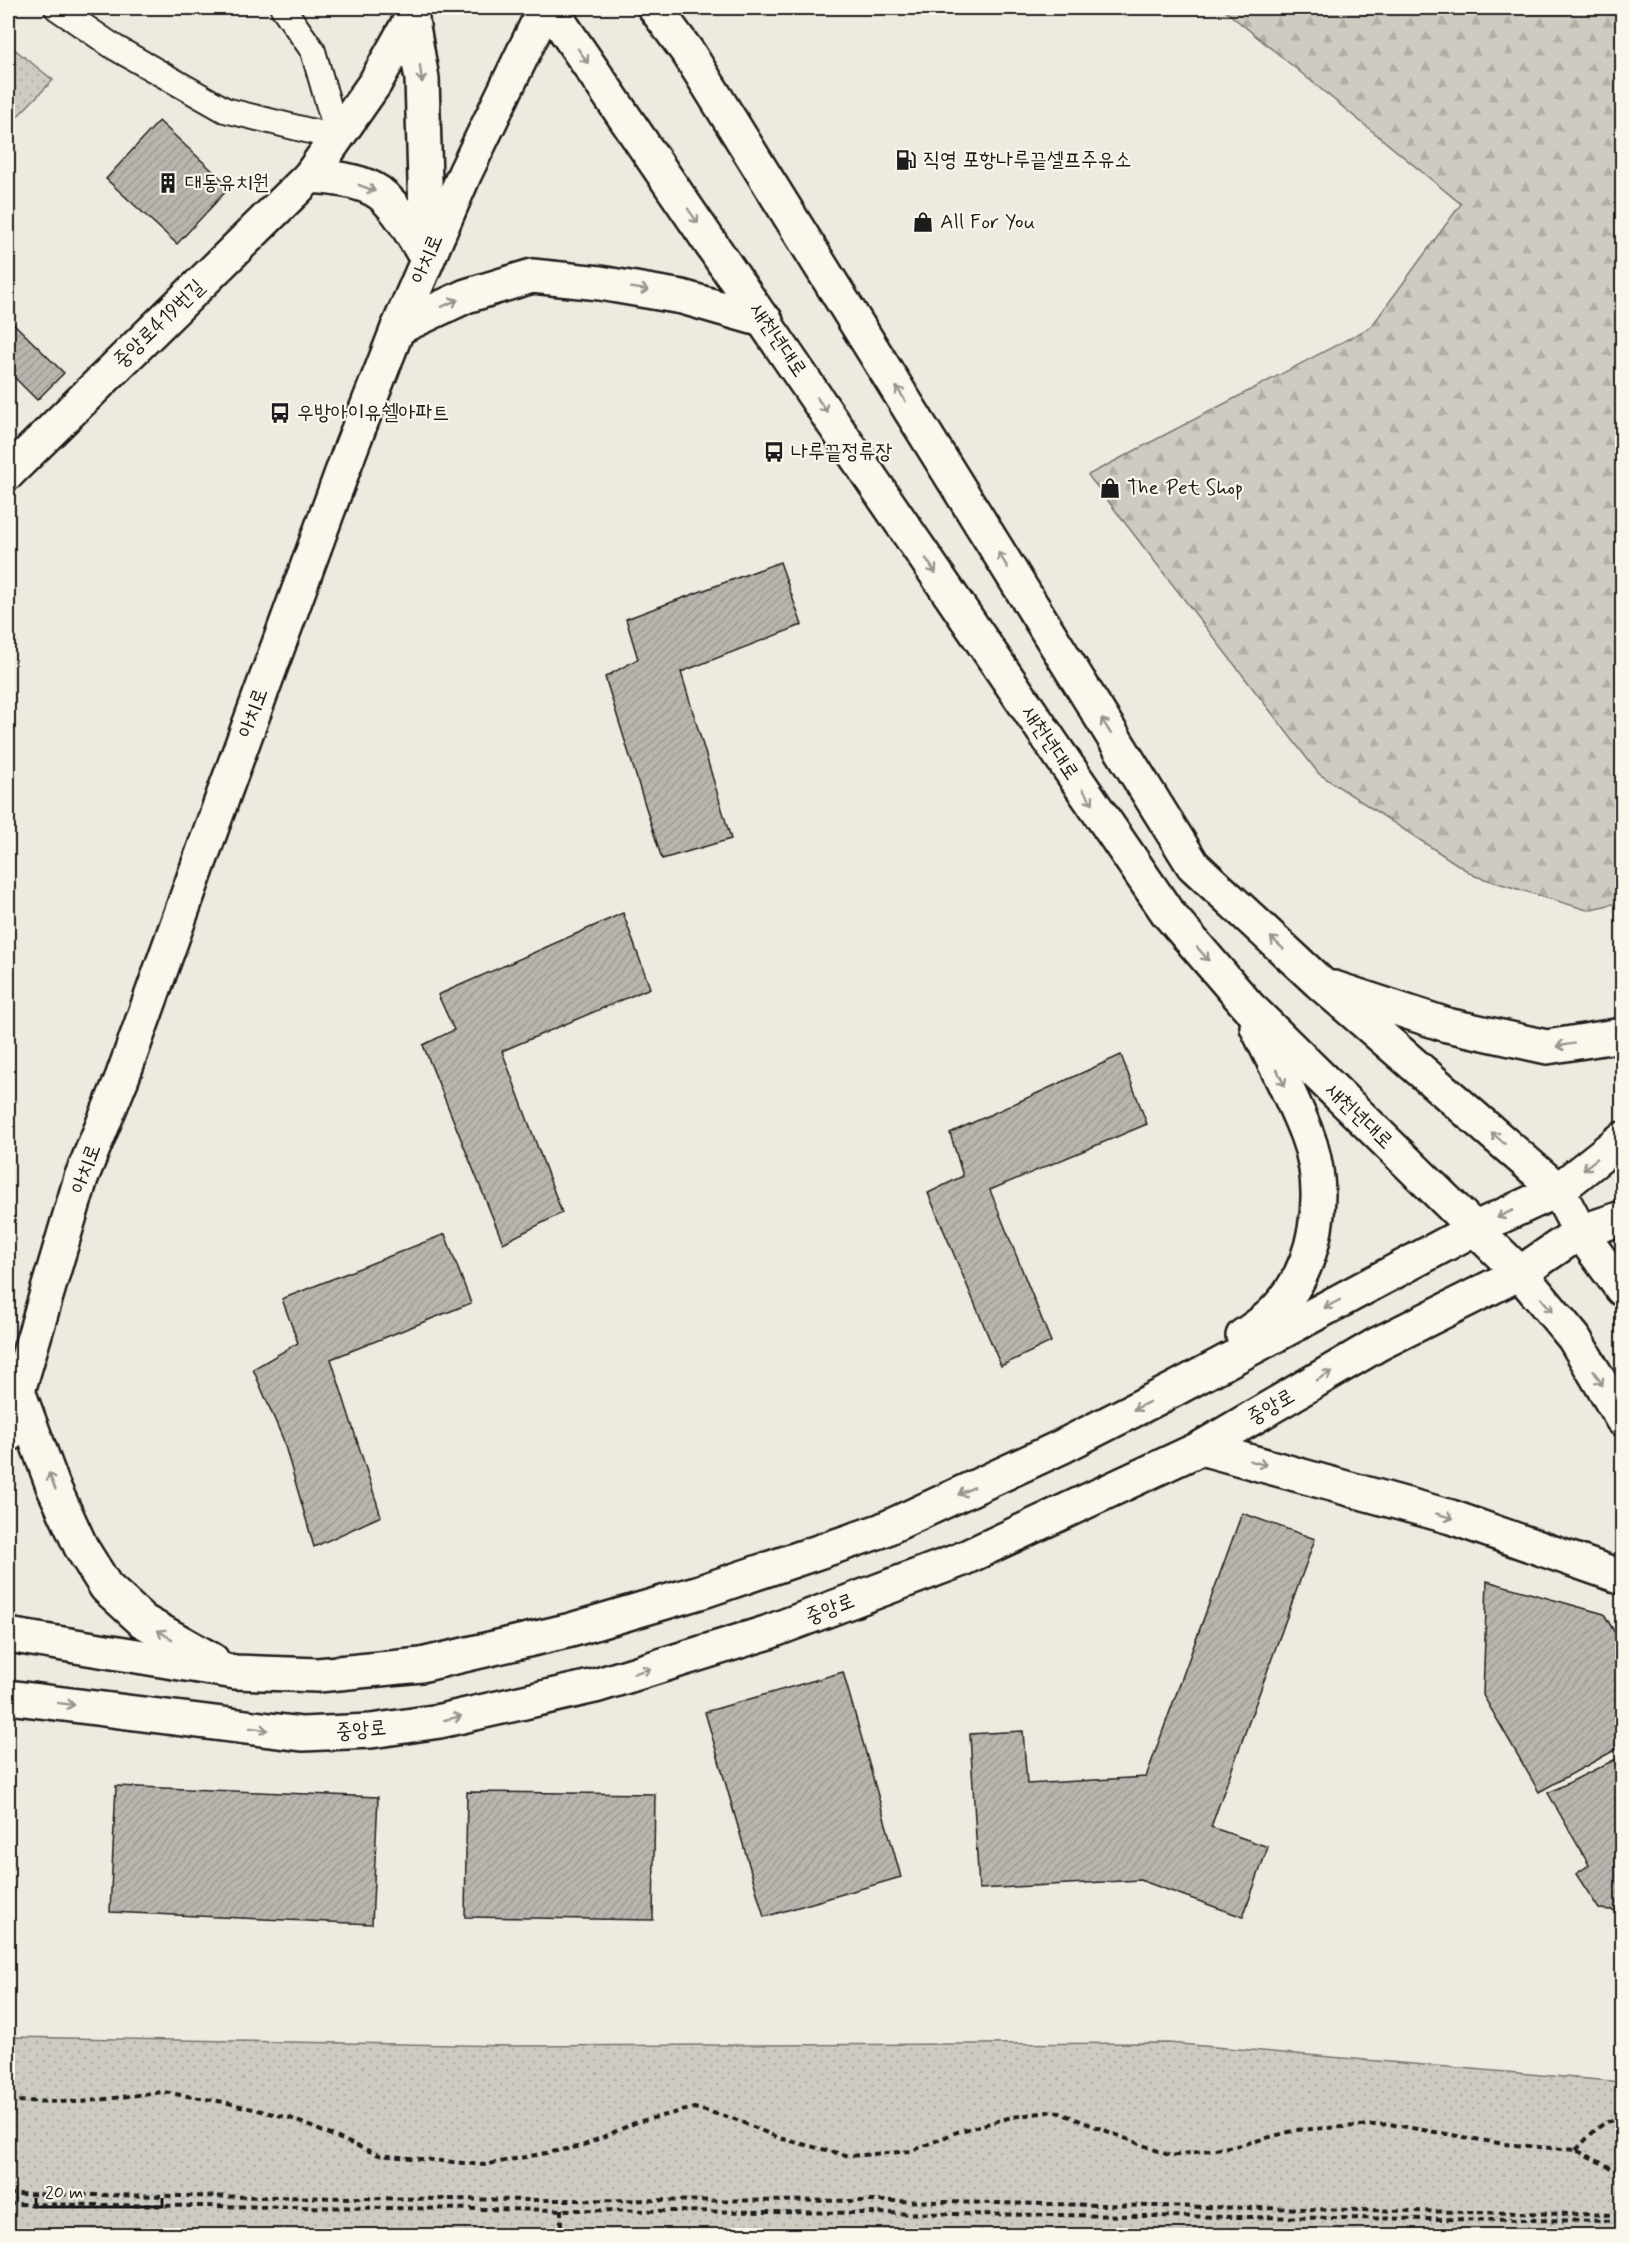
<svg xmlns="http://www.w3.org/2000/svg" width="1630" height="2243" viewBox="0 0 1630 2243" font-family="Mynerve,'Poor Story',sans-serif">
<defs>
<pattern id="forest-firs" width="22" height="20" patternUnits="userSpaceOnUse" patternTransform="scale(1.5)"><rect width="22" height="20" fill="#ceccc2"/><path d="M5 1l3.5 6h-7zM16 11l3.5 6h-7z" fill="#b0afa6"/></pattern>
<pattern id="park-dots" width="8" height="8" patternUnits="userSpaceOnUse" patternTransform="scale(1.5)"><rect width="8" height="8" fill="#ceccc2"/><path d="M2 2h.1M6 6h.1" fill="none" stroke="#b0afa6" stroke-width="1.8" stroke-linecap="round"/></pattern>
<pattern id="building-hatch" width="6" height="6" patternUnits="userSpaceOnUse" patternTransform="scale(1.5)"><rect width="6" height="6" fill="#b9b6af"/><path d="M-1 1l2-2M0 6l6-6M5 7l2-2" fill="none" stroke="#9e9c96"/></pattern>
</defs>
<rect width="100%" height="100%" fill="#eeeadf"/>
<filter id="ink" filterUnits="userSpaceOnUse"><feTurbulence type="fractalNoise" baseFrequency=".0167" numOctaves="2"/><feDisplacementMap in="SourceGraphic" scale="12" xChannelSelector="R" yChannelSelector="G"/><feConvolveMatrix kernelMatrix="1 2 1 2 8 2 1 2 1" color-interpolation-filters="sRGB"/></filter>
<g filter="url(#ink)">
<polygon fill="url(#forest-firs)" stroke="#75746f" stroke-width="1.5" points="1222,8 1622,8 1622,902 1587,910 1475,876 1319,774 1088,475 1371,327 1461,204"/>
<g fill="url(#park-dots)" stroke="#75746f" stroke-width="1.5">
<polygon points="8,44 53,80 8,126"/>
<polygon points="8,2037 511,2046 1168,2043 1622,2082 1622,2235 8,2235"/>
</g>
<g fill="url(#building-hatch)" stroke="#1c1c1c" stroke-width="1.5">
<polygon points="159,121 230,187 177,244 106,179"/>
<polygon points="8,318 64,373 37,400 14,377 8,384"/>
<polygon points="780,562 802,625 681,672 731,839 662,859 605,677 638,659 626,619"/>
<polygon points="623,913 650,988 502,1051 562,1213 503,1243 423,1045 454,1030 438,995"/>
<polygon points="1121,1055 1147,1124 990,1190 1051,1342 1001,1366 928,1193 963,1176 950,1133"/>
<polygon points="445,1234 471,1303 331,1359 381,1516 314,1547 283,1439 253,1369 298,1343 282,1299"/>
<polygon points="1242,1513 1315,1539 1211,1827 1268,1847 1243,1917 1140,1880 979,1889 970,1734 1023,1731 1027,1784 1146,1777"/>
<polygon points="1487,1581 1604,1614 1622,1645 1622,1746 1539,1792 1483,1695"/>
<polygon points="843,1672 901,1877 764,1917 705,1712"/>
<polygon points="1622,1756 1622,1911 1599,1909 1576,1874 1589,1865 1548,1793"/>
<polygon points="116,1786 378,1797 372,1924 110,1912"/>
<polygon points="467,1792 655,1794 653,1920 465,1917"/>
</g>
<g fill="none" stroke-linecap="round" stroke-linejoin="round">
<g stroke="#1c1c1c" stroke-width="28">
<g id="lane">
<polyline points="57,8 114,47 225,110 338,138"/>
<polyline points="283,8 313,51 338,138"/>
</g>
</g>
<g stroke="#1c1c1c" stroke-width="38">
<g id="street">
<polyline points="410,9 422,79 427,250"/>
<path d="M310 176C332 178 353 179 373 189 395 200 414 238 427 259"/>
<polyline points="8,473 310,176 375,83 412,17"/>
<polyline points="8,1435 18,1391 81,1178 122,1078 226,788 351,448 398,328 465,173 545,8"/>
</g>
</g>
<g stroke="#1c1c1c" stroke-width="38">
<g id="primary">
<polyline points="550,8 1167,912 1248,1006 1520,1273 1574,1338 1622,1419"/>
<polyline points="655,8 689,54 1193,865 1320,983 1558,1190 1580,1232 1622,1289"/>
<polyline points="398,328 466,296 532,276 600,283 682,297 766,321"/>
<polyline points="1334,988 1447,1025 1547,1047 1622,1035"/>
<path d="M1243 1336C1253 1329 1264 1322 1272 1314 1318 1270 1329 1192 1307 1135 1293 1098 1274 1063 1257 1027"/>
<polyline points="18,1391 53,1486 81,1547 106,1587 143,1621 212,1660"/>
<polyline points="1201,1448 1451,1517 1622,1577"/>
<polyline points="8,1635 235,1672 318,1675 421,1665 571,1630 703,1591 880,1531 1061,1447 1173,1390 1474,1229 1558,1190 1622,1139"/>
<polyline points="8,1697 302,1734 371,1731 440,1721 595,1686 766,1633 960,1560 1201,1448 1378,1344 1520,1273 1580,1232 1622,1218"/>
</g>
</g>
<g stroke="#1c1c1c" stroke-width="4" stroke-dasharray="6 4.5" stroke-linecap="butt">
<polyline points="8,2101 81,2102 163,2092 224,2102 290,2118 379,2155 484,2165 582,2146 637,2122 694,2108 732,2118 779,2138 849,2156 912,2151 957,2132 1012,2117 1055,2111 1171,2156 1241,2145 1296,2130 1389,2124 1504,2144 1576,2150 1615,2170 1622,2168"/>
<path d="M1576 2150C1590 2136 1602 2118 1622 2119"/>
<polyline points="8,2194 530,2200 891,2201 1622,2215"/>
<polyline points="8,2204 1622,2221"/>
<polyline points="561,2209 561,2236"/>
</g>
<use href="#lane" stroke="#fbf7ec" stroke-width="24"/>
<use href="#street" stroke="#fbf7ec" stroke-width="33"/>
<use href="#primary" stroke="#fbf7ec" stroke-width="33"/>
</g>
<defs><path id="oneway-shaft" d="M-6 0H5M1.5-3L5.5 0L1.5 3" fill="none" stroke-width="1.6" stroke-linecap="round" stroke-linejoin="round" transform="scale(1.5)"/></defs>
<g stroke="#97948e">
<use href="#oneway-shaft" transform="translate(583 56) rotate(55)"/>
<use href="#oneway-shaft" transform="translate(421 74) rotate(83)"/>
<use href="#oneway-shaft" transform="translate(367 188) rotate(21)"/>
<use href="#oneway-shaft" transform="translate(693 216) rotate(55)"/>
<use href="#oneway-shaft" transform="translate(640 289) rotate(9)"/>
<use href="#oneway-shaft" transform="translate(450 303) rotate(-25)"/>
<use href="#oneway-shaft" transform="translate(901 394) rotate(-122)"/>
<use href="#oneway-shaft" transform="translate(822 405) rotate(56)"/>
<use href="#oneway-shaft" transform="translate(1003 560) rotate(-122)"/>
<use href="#oneway-shaft" transform="translate(931 566) rotate(56)"/>
<use href="#oneway-shaft" transform="translate(1106 726) rotate(-122)"/>
<use href="#oneway-shaft" transform="translate(1088 797) rotate(55)"/>
<use href="#oneway-shaft" transform="translate(1277 943) rotate(-137)"/>
<use href="#oneway-shaft" transform="translate(1203 954) rotate(49)"/>
<use href="#oneway-shaft" transform="translate(1565 1045) rotate(171)"/>
<use href="#oneway-shaft" transform="translate(1281 1078) rotate(65)"/>
<use href="#oneway-shaft" transform="translate(1498 1138) rotate(-139)"/>
<use href="#oneway-shaft" transform="translate(1590 1164) rotate(142)"/>
<use href="#oneway-shaft" transform="translate(1505 1214) rotate(155)"/>
<use href="#oneway-shaft" transform="translate(1332 1304) rotate(152)"/>
<use href="#oneway-shaft" transform="translate(1547 1305) rotate(50)"/>
<use href="#oneway-shaft" transform="translate(1324 1376) rotate(-30)"/>
<use href="#oneway-shaft" transform="translate(1598 1378) rotate(59)"/>
<use href="#oneway-shaft" transform="translate(1141 1406) rotate(153)"/>
<use href="#oneway-shaft" transform="translate(1258 1463) rotate(16)"/>
<use href="#oneway-shaft" transform="translate(52 1481) rotate(-112)"/>
<use href="#oneway-shaft" transform="translate(966 1491) rotate(155)"/>
<use href="#oneway-shaft" transform="translate(1445 1516) rotate(16)"/>
<use href="#oneway-shaft" transform="translate(165 1635) rotate(-148)"/>
<use href="#oneway-shaft" transform="translate(642 1671) rotate(-17)"/>
<use href="#oneway-shaft" transform="translate(66 1704) rotate(7)"/>
<use href="#oneway-shaft" transform="translate(453 1718) rotate(-13)"/>
<use href="#oneway-shaft" transform="translate(259 1729) rotate(7)"/>
</g>
</g>
<defs>
<g id="fuel-bare" transform="scale(1.62)"><path d="M-5.5-6h7V0h2V4h1.3V-2.5L3-4.5l.8-.8L6-3V5H2.5V1h-1V6h-7ZM-4.2-4.7v3.2H.2V-4.7Z" fill="#1c1c1c" stroke="#fbf7ec" stroke-width="2.5" paint-order="stroke"/></g>
<g id="building-bare" transform="scale(1.62)"><path d="M-4-6H4V6H1V3H-1V6H-4ZM-2.5-4.3h1.7v1.8h-1.7ZM.8-4.3h1.7v1.8H.8ZM-2.5-1h1.7V.8h-1.7ZM.8-1h1.7V.8H.8Z" fill="#1c1c1c" stroke="#fbf7ec" stroke-width="2.5" paint-order="stroke"/></g>
<g id="shop-bare" transform="scale(1.62)"><path d="M-5-2.5h2.3a2.7 3.5 0 0 1 5.4 0H5L5.5 6h-11ZM-1.5-2.5h3a1.5 2.3 0 0 0-3 0Z" fill="#1c1c1c" stroke="#fbf7ec" stroke-width="2.5" paint-order="stroke"/></g>
<g id="bus-bare" transform="scale(1.62)"><path d="M-5-6H5V4H4V6H2V4H-2V6H-4V4H-5ZM-3.5-4V0h7V-4ZM-3.5 1.2v1.5H-2V1.2ZM2 1.2v1.5H3.5V1.2Z" fill="#1c1c1c" stroke="#fbf7ec" stroke-width="2.5" paint-order="stroke"/></g>
</defs>
<g fill-rule="evenodd">
<use href="#fuel-bare" x="906" y="160"/>
<use href="#building-bare" x="168" y="183"/>
<use href="#shop-bare" x="923" y="222"/>
<use href="#bus-bare" x="280" y="413"/>
<use href="#bus-bare" x="774" y="452"/>
<use href="#shop-bare" x="1110" y="488"/>
</g>
<g text-anchor="middle" dominant-baseline="central" stroke-width="4.5" stroke-linejoin="round" paint-order="stroke">
<g font-size="21" fill="#1c1c1c" stroke="#fbf7ec" text-anchor="start">
<text x="923" y="160">직영 포항나루끝셀프주유소</text>
<text x="185" y="183">대동유치원</text>
<text x="940" y="222">All For You</text>
<text x="297" y="413">우방아이유쉘아파트</text>
<text x="791" y="452">나루끝정류장</text>
<text x="1127" y="488">The Pet Shop</text>
</g>
<g font-size="21" fill="#1c1c1c" stroke="#fbf7ec">
<text transform="translate(427 259) rotate(-67)">아치로</text>
<text transform="translate(159 324) rotate(-44)">중앙로419번길</text>
<text transform="translate(778 340) rotate(56)">새천년대로</text>
<text transform="translate(253 713) rotate(-70)">아치로</text>
<text transform="translate(1050 743) rotate(56)">새천년대로</text>
<text transform="translate(1359 1116) rotate(44)">새천년대로</text>
<text transform="translate(86 1169) rotate(-70)">아치로</text>
<text transform="translate(1271 1407) rotate(-30)">중앙로</text>
<text transform="translate(830 1609) rotate(-21)">중앙로</text>
<text transform="translate(361 1730) rotate(-5)">중앙로</text>
</g>
</g>
<rect width="1630" height="2243" fill="none" stroke="#fbf7ec" stroke-width="30"/>
<rect x="15" y="15" width="1600" height="2213" fill="none" stroke="#1c1c1c" stroke-width="2" filter="url(#ink)"/>
<path d="M36 2198v9h126v-9" fill="none" stroke="#1c1c1c" stroke-width="3"/>
<text x="45" y="2198" font-size="18" fill="#1c1c1c" stroke="#fbf7ec" stroke-width="4.5" paint-order="stroke">20 m</text>
</svg>
